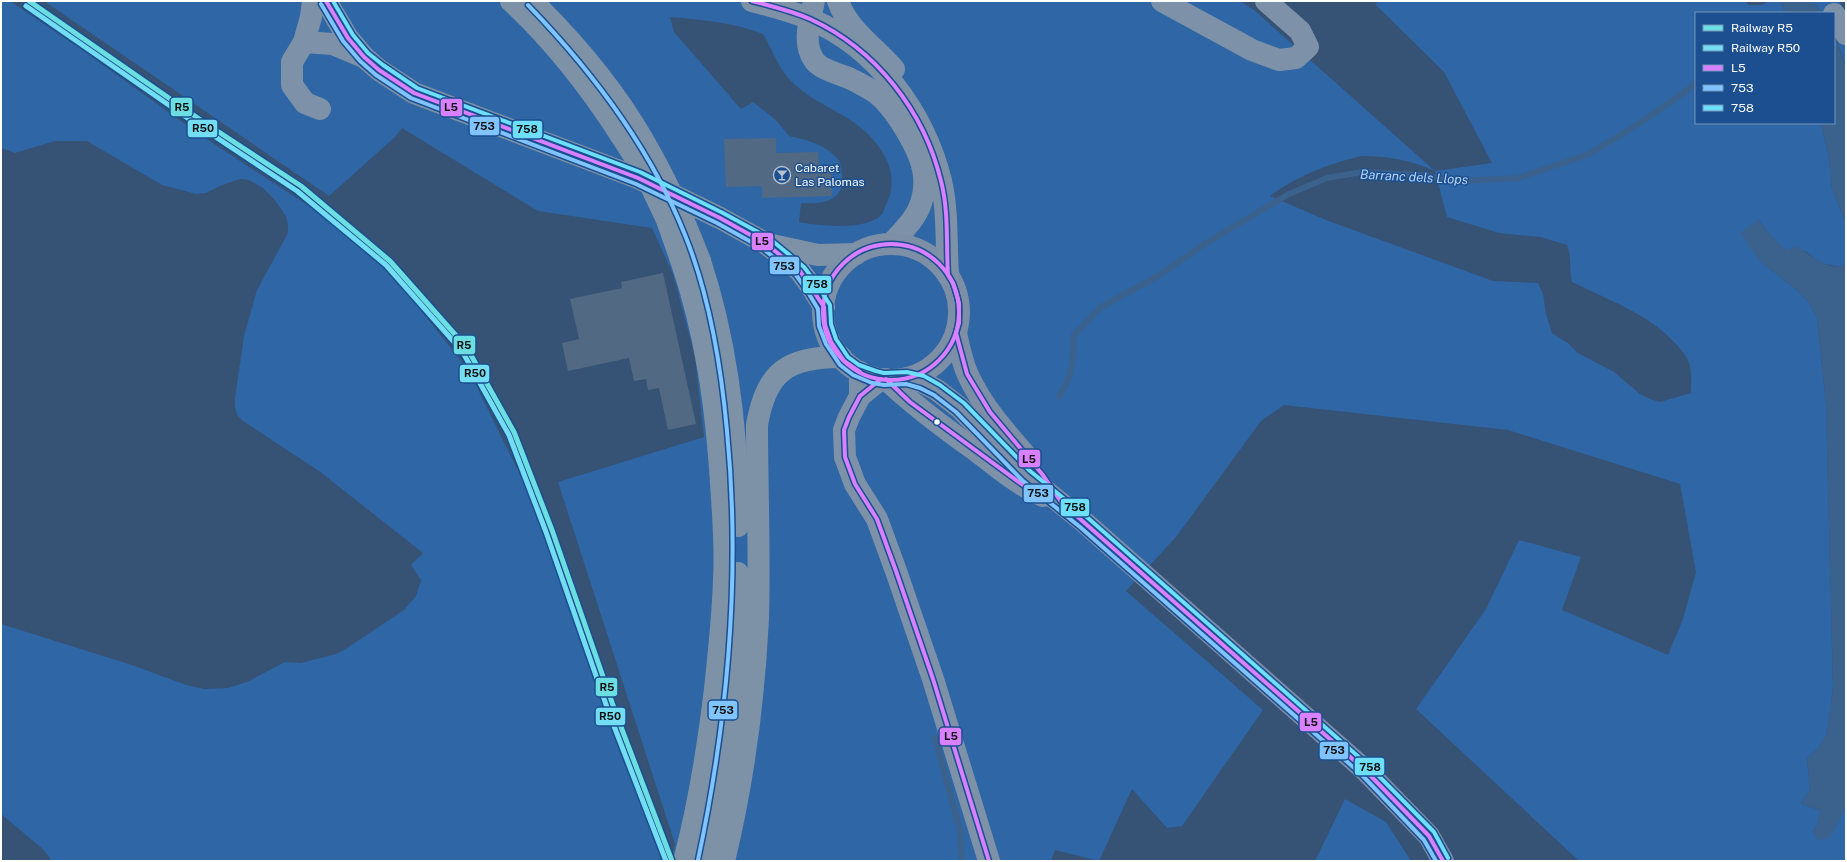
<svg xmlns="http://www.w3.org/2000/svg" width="1847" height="862" viewBox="0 0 1847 862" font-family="'Public Sans',sans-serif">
<rect width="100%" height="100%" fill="#365274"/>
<g fill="#2f66a5" fill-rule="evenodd">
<polygon points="1,1 10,1 81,49 196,132 324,216 385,265 469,371 527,489 608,701 662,861 52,861 44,850 1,814 1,624 135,666 186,685 205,689 228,688 247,682 285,662 301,663 336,654 344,650 404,610 416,596 421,580 411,565 423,553 319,471 243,421 237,415 235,407 235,398 244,336 257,290 288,233 288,225 286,216 274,199 263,188 249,180 240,179 222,185 206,193 196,194 162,185 87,141 55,141 15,153 1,148"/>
<path d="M44 1H1240L1254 10 1435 171 1492 163 1444 72 1375 4 1379 1H1746L1748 5H1762L1769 1H1779L1782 4 1785 13H1696V123H1821L1829 158 1832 189 1846 223V265L1841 267 1825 264 1817 260 1805 251H1786L1769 234 1759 220 1751 247 1759 260 1798 291 1810 304 1817 318 1826 404 1833 687 1827 734 1819 748 1807 758 1810 790 1801 803 1809 807 1821 810 1817 825 1813 832 1839 819 1846 805V861H1579L1416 709 1486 609 1519 540 1581 557 1562 610 1668 655 1683 619 1696 572 1680 484 1508 430 1284 405 1261 421 1176 537 1126 591 1263 710 1182 826 1167 828 1132 789 1099 861 1055 850 1051 861H671L675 844 558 482 704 437 695 357 673 274 652 228 538 211 402 128 395 137 329 196ZM670 17C702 20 733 22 763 34 773 51 780 72 795 85 826 112 862 116 884 155 890 165 893 178 891 190 890 197 886 204 884 210 876 232 817 226 799 222L801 203C823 204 845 202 842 174 841 167 841 162 836 157 823 143 806 140 789 136L776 120 753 102 741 109 674 32ZM1361 156C1387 156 1411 160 1435 171L1447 217 1499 233 1540 237 1567 245C1572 258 1569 269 1572 282 1608 300 1648 313 1677 345 1681 350 1687 356 1689 363 1692 373 1691 383 1691 393L1660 402 1650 399 1640 394 1614 372 1578 353 1569 344 1552 333 1546 314 1543 294 1538 283 1493 281 1326 220 1270 196C1299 175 1326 165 1361 156Z"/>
<polygon points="1813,1 1839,1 1846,12 1846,67 1835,35 1834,13 1821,13"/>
<polygon points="1345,799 1386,822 1411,861 1315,861"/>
</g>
<g fill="#3b618d">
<polygon points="1779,1 1813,1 1821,13 1785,13 1782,4"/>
<polygon points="1834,34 1846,67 1846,223 1832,189 1829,158 1821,123 1834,123"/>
<path d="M1759 220 1769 234 1786 251 1796 246C1810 254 1828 272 1846 265V805L1836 827 1828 838 1818 840 1813 832 1817 825 1821 810 1809 807 1801 803 1810 790 1807 758 1819 748 1827 734 1833 687 1826 404 1817 318 1810 304 1798 291 1759 260 1740 233Z"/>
</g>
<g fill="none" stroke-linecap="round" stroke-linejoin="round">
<g stroke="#3b618d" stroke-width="6">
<path d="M1059 396C1072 377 1075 358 1073 336L1101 307 1158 276 1203 245 1289 194 1327 178 1362 172 1420 175 1459 181 1518 178 1589 154 1640 123 1696 84"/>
<polyline points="935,738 960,830 962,861"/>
</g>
</g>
<g fill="#526984">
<polygon points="776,138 776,153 818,152 819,167 831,167 832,196 762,198 762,186 726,187 724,139"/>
<polygon points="663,273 696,424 668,430 659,388 648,390 646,379 634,381 629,358 568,371 562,343 579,339 570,299 622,288 621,282"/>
</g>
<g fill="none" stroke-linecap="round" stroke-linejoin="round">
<g stroke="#7d92a8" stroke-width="22">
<polyline points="313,1 311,17 304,42 292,62 292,85 305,103 320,109"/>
<path d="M814 1C810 20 802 43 814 60 819 69 842 75 851 79 859 83 866 87 873 91 893 104 922 151 924 176 925 185 924 194 921 203 916 219 902 232 891 244"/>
<path d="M838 1C848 30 874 46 894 69"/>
<polyline points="1162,1 1252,50 1279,60 1296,58 1308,47 1300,31 1266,1"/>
<polyline points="1834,14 1846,34"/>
<polyline points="304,42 333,44 364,57"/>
<polyline points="860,372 860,396"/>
<polyline points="881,379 860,396 849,417 844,430 845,457 855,484 877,519 896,571 933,679 989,861"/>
<path d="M886 379C914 406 944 428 975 450 997 467 1018 485 1043 496"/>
</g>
<g stroke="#7d8ea7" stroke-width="22">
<circle cx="891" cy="312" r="68"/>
<path d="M956 333C959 347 962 362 968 375 982 406 1006 433 1029 459"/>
<polyline points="907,378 922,382 937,390 960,408 1026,475 1084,522 1365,770 1429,836 1443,861"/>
</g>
<g stroke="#7e92a7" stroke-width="22">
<polyline points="326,1 348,38 364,57 379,70 414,93 638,178 720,218 765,243 786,259 800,271 811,286 824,307"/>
<path d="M511 1C553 40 589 86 620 134"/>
<path d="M532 1C575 43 613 88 643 140"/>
<path d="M752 1C771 6 791 11 810 19 876 47 924 112 941 181 948 211 946 244 948 275"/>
<polyline points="772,245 818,255 856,254"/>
<path d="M680 257C706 332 716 405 721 483 723 515 726 547 724 579 723 615 719 652 715 689 708 747 699 805 684 861"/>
<path d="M700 261C728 346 738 437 738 526"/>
<path d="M704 861C724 766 739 670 738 573"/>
<path d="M724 861C743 783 754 700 758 619 760 554 757 490 757 425 766 372 787 357 841 357"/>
</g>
<g stroke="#7e92a7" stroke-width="22">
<polyline points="620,134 644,171 667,220 680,257"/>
<path d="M643 140C666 179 684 219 700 261"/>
</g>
<g stroke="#1b4f8f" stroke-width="7">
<g id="bus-1">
<polyline points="326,1 348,38 364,57 379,70 414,93 638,178 720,218 765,243 800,271 824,307 825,325 831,342 844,361 860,372"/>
<path d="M752 1C771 6 792 11 810 19 876 49 924 111 941 181 949 212 946 244 948 275L953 283 959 303V323L956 333 967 374 990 412 1042 474 1062 503 1365 770 1429 836 1443 861"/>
<circle cx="891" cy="312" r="68"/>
<polyline points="881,379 860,396 849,417 844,430 845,457 855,484 877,519 896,571 933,679 989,861"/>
<polyline points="886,379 910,402 1031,491"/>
</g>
</g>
<g stroke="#1b4f8f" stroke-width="7">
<g id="bus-2">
<polyline points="321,4 343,41 360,61 376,75 411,98 636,184 717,223 762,248 796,275 806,289 818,309 819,326 826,344 840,365 853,375 872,383 884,385 906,384 920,388 934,395 956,412 1022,480 1080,527 1361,774 1424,840 1436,861"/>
<path d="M528 5C593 72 650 147 685 235 710 297 721 365 727 431 741 575 728 719 698 860"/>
</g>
</g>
<g stroke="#1b4f8f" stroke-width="7">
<polyline id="bus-3" points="333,1 353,35 368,53 383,65 417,88 640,172 723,213 769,238 804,267 816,283 830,305 831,324 836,339 848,357 859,365 876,371 884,373 907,372 924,376 940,385 964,403 1030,471 1088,518 1369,766 1434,832 1448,858"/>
</g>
<use href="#bus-1" stroke="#d880ff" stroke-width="4"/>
<use href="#bus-2" stroke="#80c4ff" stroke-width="4"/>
<use href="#bus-3" stroke="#6ddff8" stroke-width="4"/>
<g stroke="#1b4f8f" stroke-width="8">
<polyline id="rail-1" points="29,1 202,121 301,186 390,261 467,348 514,432 552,530 615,711 672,861"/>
</g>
<g stroke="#1b4f8f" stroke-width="8">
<polyline id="rail-2" points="26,6 199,126 297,191 386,265 462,351 509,435 546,532 609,713 666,861"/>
</g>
<use href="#rail-1" stroke="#6bdee1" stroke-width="5"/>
<use href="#rail-2" stroke="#73def3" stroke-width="5"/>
</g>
<defs>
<g id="bar-ring" transform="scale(0.9)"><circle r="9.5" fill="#1b4f8f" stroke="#b9c2ce" stroke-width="1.5"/><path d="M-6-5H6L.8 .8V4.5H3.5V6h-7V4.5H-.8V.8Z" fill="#b9c2ce"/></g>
</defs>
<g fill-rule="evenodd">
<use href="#bar-ring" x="782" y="175"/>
</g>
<circle fill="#fff" stroke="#1b4f8f" stroke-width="1.5" cx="937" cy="422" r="3.5"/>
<g text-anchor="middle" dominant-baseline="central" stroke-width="3" stroke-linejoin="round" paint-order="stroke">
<g font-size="12" fill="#fff" stroke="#1b4f8f" text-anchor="start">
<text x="795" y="168">Cabaret<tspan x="795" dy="14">Las Palomas</tspan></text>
</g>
<g font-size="13" font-style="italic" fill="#b5d3f5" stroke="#1b4f8f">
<text transform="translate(1414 177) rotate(3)">Barranc dels Llops</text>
</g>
</g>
<g stroke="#1b4f8f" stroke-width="1.5">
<rect x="170" y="97" width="23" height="20" rx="4" fill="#6bdee1"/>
<rect x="440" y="98" width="23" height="19" rx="4" fill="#d880ff"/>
<rect x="469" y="116" width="31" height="20" rx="4" fill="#80c4ff"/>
<rect x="187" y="119" width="31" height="19" rx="4" fill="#73def3"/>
<rect x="512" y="120" width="31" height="19" rx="4" fill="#6ddff8"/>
<rect x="751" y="232" width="23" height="19" rx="4" fill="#d880ff"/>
<rect x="769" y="256" width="31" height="19" rx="4" fill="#80c4ff"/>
<rect x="802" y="275" width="30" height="19" rx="4" fill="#6ddff8"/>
<rect x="453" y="335" width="23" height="20" rx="4" fill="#6bdee1"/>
<rect x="459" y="364" width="31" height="19" rx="4" fill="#73def3"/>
<rect x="1018" y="449" width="23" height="19" rx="4" fill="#d880ff"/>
<rect x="1023" y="484" width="31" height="19" rx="4" fill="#80c4ff"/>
<rect x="1060" y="498" width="30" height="19" rx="4" fill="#6ddff8"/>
<rect x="595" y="677" width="23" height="20" rx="4" fill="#6bdee1"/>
<rect x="708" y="700" width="30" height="20" rx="4" fill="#80c4ff"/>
<rect x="595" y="707" width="31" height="19" rx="4" fill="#73def3"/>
<rect x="1299" y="712" width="23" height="20" rx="4" fill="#d880ff"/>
<rect x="939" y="727" width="23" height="19" rx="4" fill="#d880ff"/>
<rect x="1319" y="741" width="30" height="19" rx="4" fill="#80c4ff"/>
<rect x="1354" y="757" width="31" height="19" rx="4" fill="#6ddff8"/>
</g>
<g font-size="11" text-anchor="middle" font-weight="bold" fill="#111">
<text x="182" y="111">R5</text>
<text x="451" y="111">L5</text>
<text x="484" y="130">753</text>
<text x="203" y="132">R50</text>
<text x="527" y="133">758</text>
<text x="762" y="245">L5</text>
<text x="784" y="270">753</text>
<text x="817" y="288">758</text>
<text x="464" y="349">R5</text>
<text x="475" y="377">R50</text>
<text x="1029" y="463">L5</text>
<text x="1038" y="497">753</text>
<text x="1075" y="511">758</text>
<text x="607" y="691">R5</text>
<text x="723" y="714">753</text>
<text x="610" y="720">R50</text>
<text x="1311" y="726">L5</text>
<text x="951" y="740">L5</text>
<text x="1334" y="754">753</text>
<text x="1370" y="771">758</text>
</g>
<rect width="1847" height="862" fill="none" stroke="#ffffff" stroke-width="4"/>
<rect x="1695" y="12" width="140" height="112" fill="#1b4f8f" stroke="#7695bc"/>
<rect x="1703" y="25" width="20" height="6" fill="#6bdee1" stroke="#7695bc"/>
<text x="1731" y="32" font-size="12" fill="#ffffff">Railway R5</text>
<rect x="1703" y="45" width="20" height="6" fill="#73def3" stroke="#7695bc"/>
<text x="1731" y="52" font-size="12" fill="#ffffff">Railway R50</text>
<rect x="1703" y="65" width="20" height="6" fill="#d880ff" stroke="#7695bc"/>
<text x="1731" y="72" font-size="12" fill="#ffffff">L5</text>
<rect x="1703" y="85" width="20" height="6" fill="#80c4ff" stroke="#7695bc"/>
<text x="1731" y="92" font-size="12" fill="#ffffff">753</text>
<rect x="1703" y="105" width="20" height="6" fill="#6ddff8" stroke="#7695bc"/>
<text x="1731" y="112" font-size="12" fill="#ffffff">758</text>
</svg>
